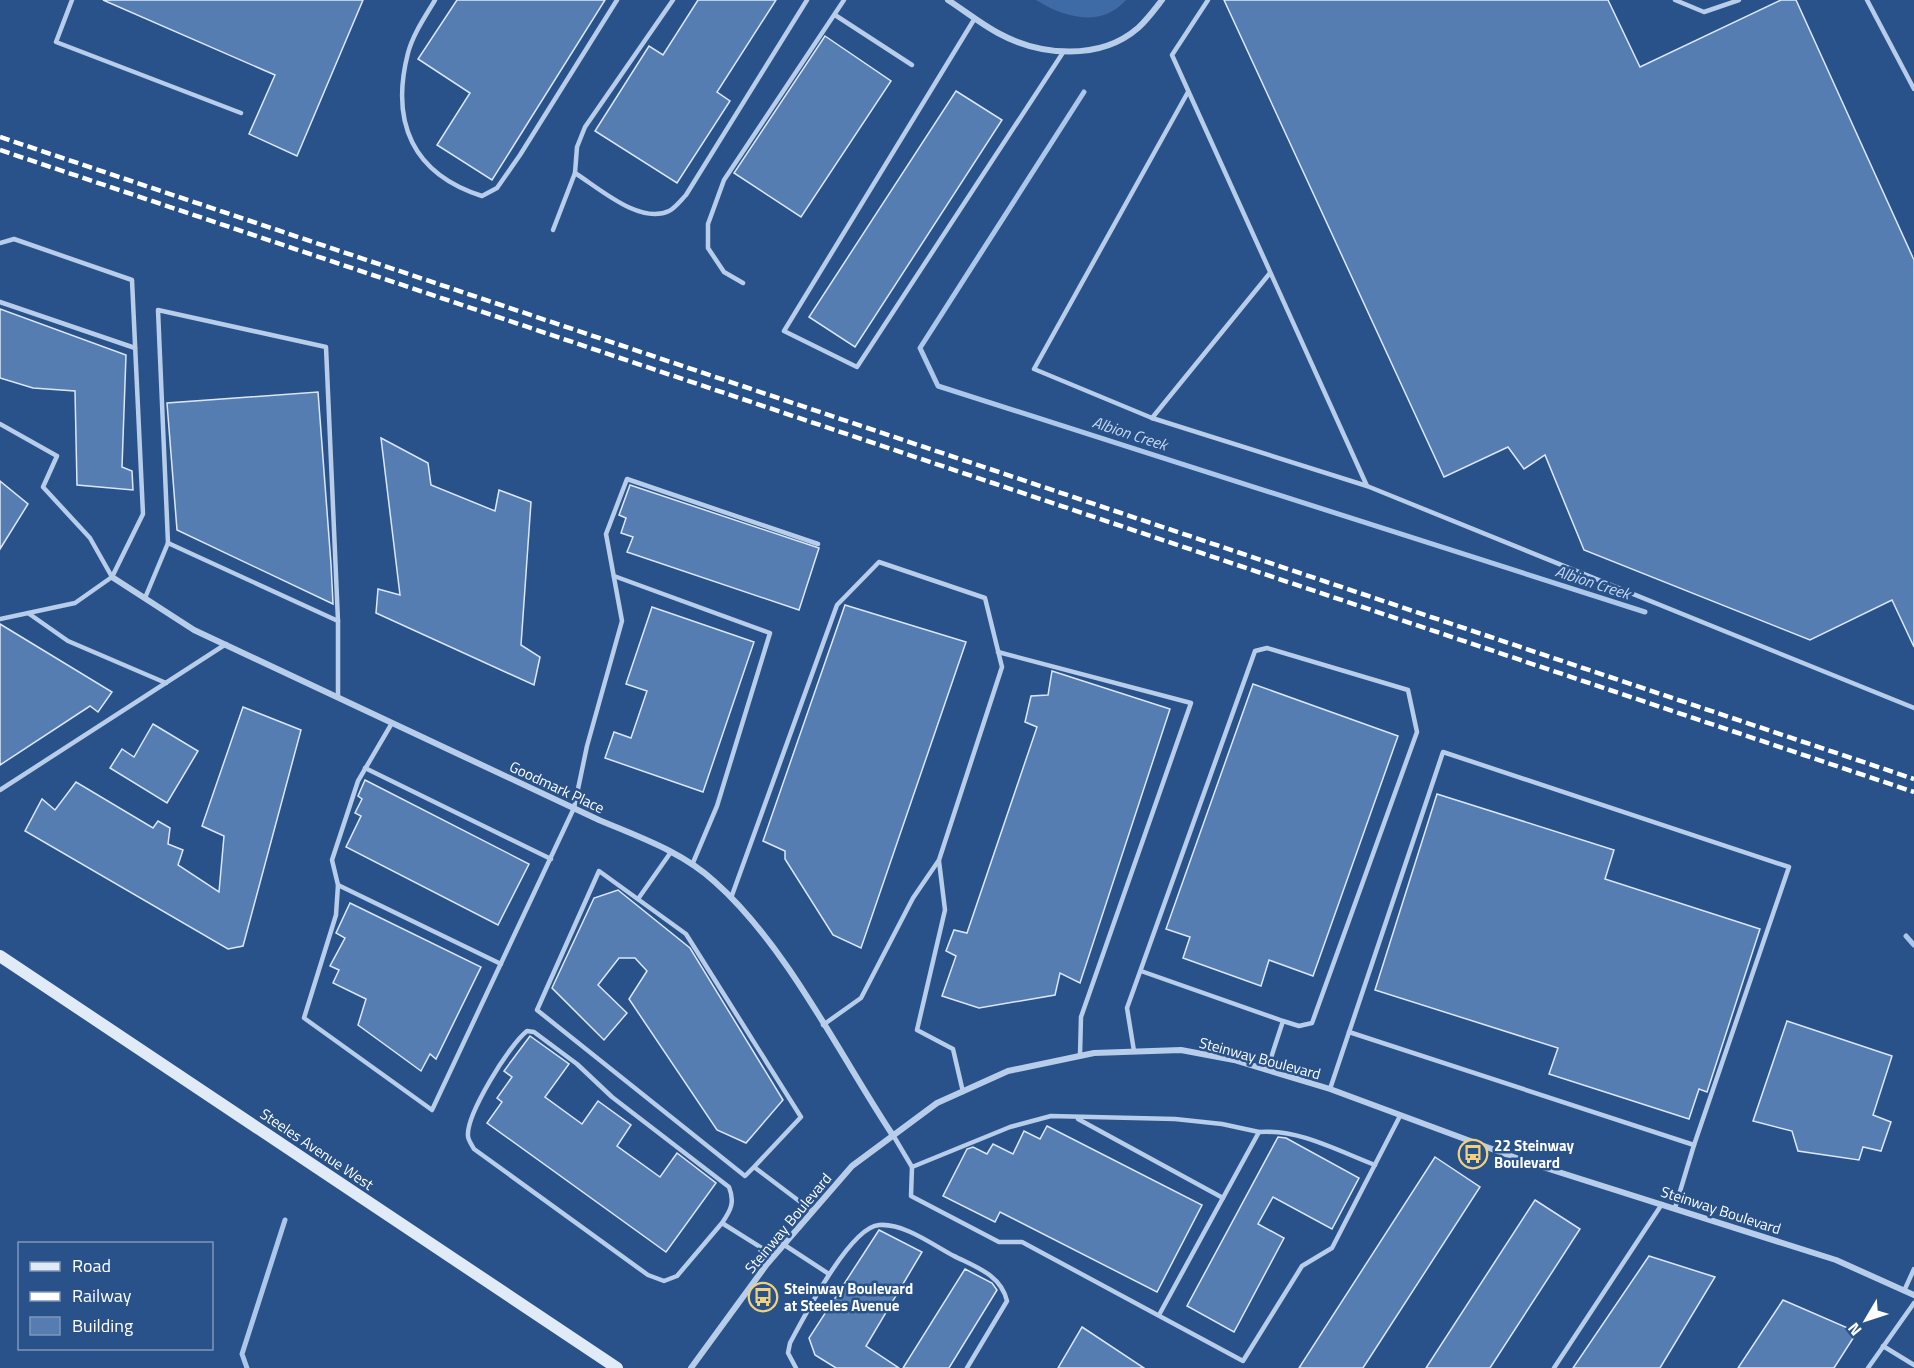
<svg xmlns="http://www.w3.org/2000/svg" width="1914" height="1368" viewBox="0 0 1914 1368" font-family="'Titillium Web',sans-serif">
<rect width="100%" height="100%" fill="#29528a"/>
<path fill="#3e6ba6" d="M1036 0H1126C1101 28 1065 18 1036 0Z"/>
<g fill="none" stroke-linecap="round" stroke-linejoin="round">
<g stroke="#acc7e9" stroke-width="5">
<polyline points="1084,92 920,348 938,386 1645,612"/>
<polyline points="1906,936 1914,945"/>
<polyline points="247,1368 242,1354 285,1220"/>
</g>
</g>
<g fill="#567db2" stroke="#dbe7f7" stroke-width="1.5">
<polygon points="103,0 363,0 297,156 249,134 275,75"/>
<polygon points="457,0 605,0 492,180 437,145 470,93 418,59"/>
<polygon points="698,0 776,0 717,92 730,101 677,183 595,131 649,46 663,55"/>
<polygon points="1224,0 1608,0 1640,67 1781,0 1796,0 1914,260 1914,647 1892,600 1810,640 1584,550 1545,455 1524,469 1508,447 1444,477"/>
<polygon points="825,36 891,81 801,217 734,173"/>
<polygon points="956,91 1002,120 855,347 809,317"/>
<polygon points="0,309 126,355 122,467 132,471 133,490 77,485 75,391 33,388 0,378"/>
<polygon points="318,392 331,564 333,604 177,530 167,403"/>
<polygon points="381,438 428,463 431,485 495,511 499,490 531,502 521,645 540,657 534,685 376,613 378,589 400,595"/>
<polygon points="0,481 28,504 0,549"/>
<polygon points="630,485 819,548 799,610 627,552 633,537 621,533 626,518 619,515"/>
<polygon points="845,605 966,642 861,948 833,935 785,859 785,851 763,841"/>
<polygon points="652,607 754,642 703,792 605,758 614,732 631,738 647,691 626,684"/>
<polygon points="0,624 112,692 98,712 90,706 0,765"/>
<polygon points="1052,671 1170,709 1080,983 1060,973 1055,995 979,1008 942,996 956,956 946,951 954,930 967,933 1037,727 1025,722 1031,696 1048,695"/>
<polygon points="1253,684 1398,736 1313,976 1269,960 1261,986 1183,958 1190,937 1166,929"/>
<polygon points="243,707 301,730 243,946 228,949 25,831 42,799 55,810 76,782 153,828 158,821 170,828 168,844 183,850 178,865 219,892 224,836 202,826"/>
<polygon points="153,724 198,751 167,803 110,768 122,749 134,757"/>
<polygon points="365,780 529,864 498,925 346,847 361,816 355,813 362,799 358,796"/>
<polygon points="1437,794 1614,850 1605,879 1760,929 1707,1092 1699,1089 1689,1119 1549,1074 1558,1048 1375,990"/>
<polygon points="618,890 690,948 783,1100 746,1143 717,1130 629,999 647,971 635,958 619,958 598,985 627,1013 604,1040 552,988 594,898"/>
<polygon points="350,903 481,967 436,1059 430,1054 421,1071 358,1025 366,999 333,983 339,970 330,966 345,938 336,933"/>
<polygon points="1787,1021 1892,1056 1873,1115 1891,1122 1881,1151 1863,1147 1859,1160 1798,1151 1792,1131 1753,1121"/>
<polygon points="530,1036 569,1064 545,1097 582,1124 598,1101 631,1125 617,1146 660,1177 677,1153 716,1183 666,1252 487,1123 502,1102 497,1098 512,1077 504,1071"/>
<polygon points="1047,1126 1202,1205 1157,1292 1000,1212 995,1222 943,1196 967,1149 973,1147 987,1154 993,1144 1013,1154 1024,1131 1040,1139"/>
<polygon points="1278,1137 1286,1138 1359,1178 1332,1229 1273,1197 1258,1224 1284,1238 1234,1332 1187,1306"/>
<polygon points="1435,1157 1480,1187 1363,1368 1299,1368"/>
<polygon points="1535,1200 1580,1229 1490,1368 1426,1368"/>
<polygon points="879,1230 922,1252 866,1346 899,1368 836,1368 815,1355 809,1338"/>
<polygon points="1649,1256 1715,1277 1660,1368 1573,1368"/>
<polygon points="965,1269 992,1283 997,1290 949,1368 903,1368"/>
<polygon points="1783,1300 1857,1332 1834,1368 1738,1368"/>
<polygon points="1082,1327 1144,1368 1058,1368"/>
</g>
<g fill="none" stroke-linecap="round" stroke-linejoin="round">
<g stroke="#b7cde9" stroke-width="4.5">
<polyline points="72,0 56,42 241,113"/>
<path d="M435 0C425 17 413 34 408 53 390 123 413 174 482 196L497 188 520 155 617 0"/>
<path d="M673 0 585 127 577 147 575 173C599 188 640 225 669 211 675 208 681 200 686 195L807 0"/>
<polyline points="1208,0 1172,55 1367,486 1914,708"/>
<polyline points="1675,0 1704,12 1739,0"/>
<polyline points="1867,0 1914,89"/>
<polyline points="835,15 912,65"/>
<polyline points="975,18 784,331 857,367 1064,51"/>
<polyline points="1188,92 1034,369 1152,418 1367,486"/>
<polyline points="553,230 575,173"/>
<polyline points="0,243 14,239 132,280 143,514 112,577 75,603 0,619"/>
<polyline points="743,283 724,272 708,248 708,224 724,180 844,0"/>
<polyline points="0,302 135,348"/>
<polyline points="1152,418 1270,273"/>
<polyline points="0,424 57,456 43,487 90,538 112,577"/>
<polyline points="168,543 338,621"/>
<polyline points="614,576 770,633 717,806 692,865"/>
<polyline points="145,598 168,543 158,310 326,347 338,621 338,697"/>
<polyline points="28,613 68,641 166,683"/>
<polyline points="998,652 1191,703 1081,1017 1080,1055"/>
<polyline points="392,723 358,781 332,860 338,885 336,915 304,1018 432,1110 574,808 587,746 622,621 606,534 627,479 818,544"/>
<polyline points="365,768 551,859"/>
<polyline points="0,790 226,644"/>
<polyline points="939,861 945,910 917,1030 953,1049 963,1092"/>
<polyline points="338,885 501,964"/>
<polyline points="731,898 837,605 879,562 985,598 1002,667 939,860 913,898 861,998 823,1025"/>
<polyline points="638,899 671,852"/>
<polyline points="1141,971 1283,1021"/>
<polyline points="1349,1032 1694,1145"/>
<polyline points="1134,1051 1127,1008 1255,651 1267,648 1408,690 1417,732 1312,1023 1299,1026 1283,1021 1267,1070"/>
<polyline points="1330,1089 1443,752 1789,867 1694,1145 1675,1208"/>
<polyline points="1078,1119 1223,1198"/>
<path d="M1259 1132C1300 1129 1338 1151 1375 1165"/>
<polyline points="893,1135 912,1167 911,1196 999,1242 1022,1242 1243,1361 1302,1266 1332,1248 1400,1116"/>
<polyline points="754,1167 745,1176 537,1010 599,871 686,934 801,1117 754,1167 811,1210"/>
<polyline points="912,1167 1010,1127 1051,1116 1175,1119 1222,1124 1259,1132 1159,1315"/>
<path d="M722 1223C731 1210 735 1202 729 1187L612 1097 577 1064 534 1032 527 1031C509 1045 466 1115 468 1136 468 1140 472 1145 474 1149L648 1275 664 1281 677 1276 722 1223 773 1255"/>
<polyline points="783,1244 829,1274"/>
<polyline points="1904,1291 1914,1269"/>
<polyline points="1883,1346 1914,1365"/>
<path d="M796 1368 788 1353 790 1343C804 1317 850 1227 879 1225 904 1223 933 1245 954 1256 976 1267 1001 1275 1007 1301L967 1368"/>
<polyline points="1554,1368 1662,1204"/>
<polyline points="1868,1368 1914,1303"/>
</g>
<g stroke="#b7cde9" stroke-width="6">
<path d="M948 0C965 11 981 24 998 33 1040 56 1100 61 1138 28 1147 20 1155 9 1162 0"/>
<path d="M112 577 194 630 599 820C639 837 683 852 715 882 787 946 839 1054 892 1134"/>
<polyline points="691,1368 767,1264 852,1166 937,1103 1008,1071 1094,1053 1181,1050 1234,1060 1330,1089 1527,1162 1836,1260 1914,1295"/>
</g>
<polyline stroke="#e1ebf8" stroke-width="12" points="0,956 617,1368"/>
<g stroke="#fff" stroke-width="4.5" stroke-dasharray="10 4.5" stroke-linecap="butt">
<polyline points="0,137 1914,779"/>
<polyline points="0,150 1914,792"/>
</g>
</g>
<defs>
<g id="bus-ring" transform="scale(1.5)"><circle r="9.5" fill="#29528a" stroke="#f0d17e" stroke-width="1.5"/><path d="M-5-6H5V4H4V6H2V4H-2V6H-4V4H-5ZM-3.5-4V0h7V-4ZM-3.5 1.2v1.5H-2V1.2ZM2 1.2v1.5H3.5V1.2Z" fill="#f0d17e"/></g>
</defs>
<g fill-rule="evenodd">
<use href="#bus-ring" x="1473" y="1154"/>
<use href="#bus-ring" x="763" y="1297"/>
</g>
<g text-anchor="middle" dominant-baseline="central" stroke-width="5" stroke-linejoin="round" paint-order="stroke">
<g font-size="15" fill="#fff" stroke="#29528a">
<text transform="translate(557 787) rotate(25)">Goodmark Place</text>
<text transform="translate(1260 1058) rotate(15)">Steinway Boulevard</text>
<text transform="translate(317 1149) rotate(34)">Steeles Avenue West</text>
<text transform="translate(1721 1210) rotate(18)">Steinway Boulevard</text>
<text transform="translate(788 1223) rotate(-50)">Steinway Boulevard</text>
</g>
<g font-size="15" font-weight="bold" fill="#fff" stroke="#29528a" text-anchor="start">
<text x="1494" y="1145">22 Steinway<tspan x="1494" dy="17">Boulevard</tspan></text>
<text x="784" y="1288">Steinway Boulevard<tspan x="784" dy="17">at Steeles Avenue</tspan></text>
</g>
<g font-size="16" font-style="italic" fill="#c3d7f0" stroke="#29528a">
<text transform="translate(1130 433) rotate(18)">Albion Creek</text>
<text transform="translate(1593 582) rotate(18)">Albion Creek</text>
</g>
</g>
<rect x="18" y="1242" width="195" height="108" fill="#29528a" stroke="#7f97b9" stroke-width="1.5"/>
<rect x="30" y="1262" width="30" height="9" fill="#e1ebf8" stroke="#7f97b9" stroke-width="1.5"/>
<text x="72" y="1272" font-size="18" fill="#ffffff">Road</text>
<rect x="30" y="1292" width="30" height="9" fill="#ffffff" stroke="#7f97b9" stroke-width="1.5"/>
<text x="72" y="1302" font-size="18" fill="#ffffff">Railway</text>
<rect x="30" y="1317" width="30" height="18" fill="#567db2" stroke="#7f97b9" stroke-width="1.5"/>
<text x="72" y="1332" font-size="18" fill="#ffffff">Building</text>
<g transform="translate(1866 1320) rotate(231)" stroke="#29528a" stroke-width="4.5" paint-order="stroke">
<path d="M0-4.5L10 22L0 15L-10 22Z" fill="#ffffff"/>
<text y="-9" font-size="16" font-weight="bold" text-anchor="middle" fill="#ffffff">N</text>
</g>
</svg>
